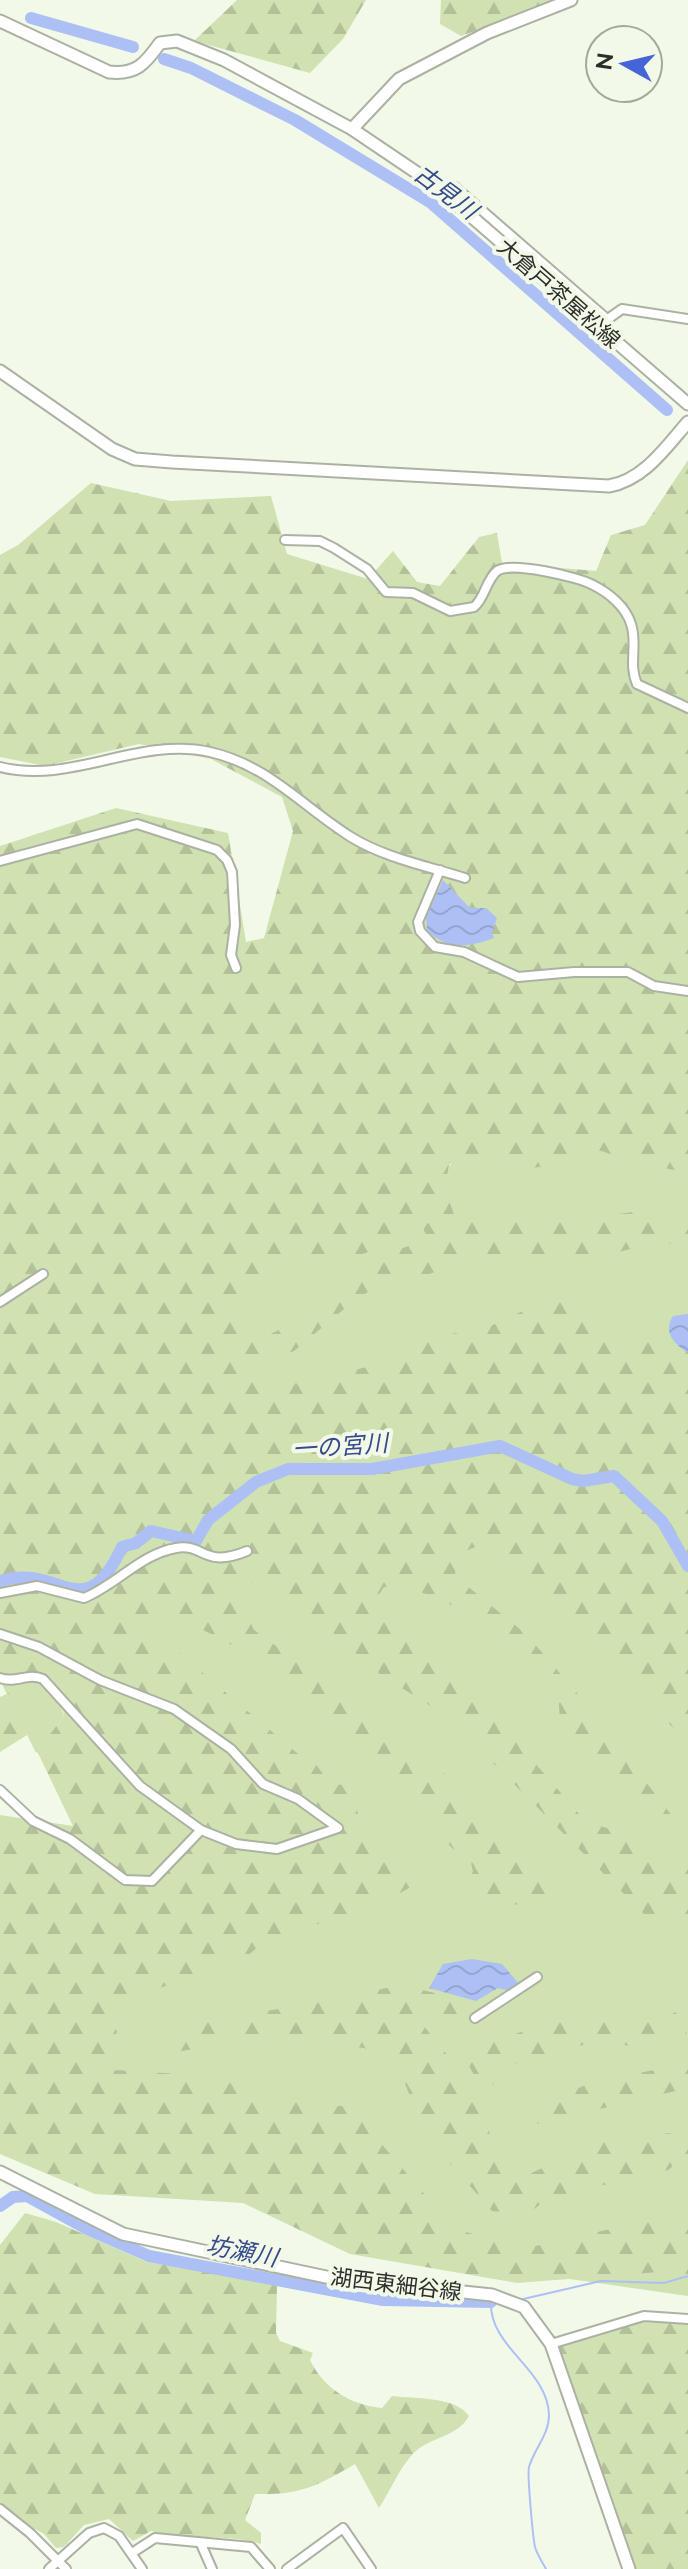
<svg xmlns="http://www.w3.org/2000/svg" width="688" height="2569" viewBox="0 0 688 2569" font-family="Raleway,'Noto Sans JP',sans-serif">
<defs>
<pattern id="forest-firs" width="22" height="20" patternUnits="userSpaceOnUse" patternTransform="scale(2)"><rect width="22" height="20" fill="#d0e1b2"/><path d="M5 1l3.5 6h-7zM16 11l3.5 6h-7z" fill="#b3c199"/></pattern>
<pattern id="water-waves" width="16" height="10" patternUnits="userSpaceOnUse" patternTransform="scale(2)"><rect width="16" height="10" fill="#acc0f5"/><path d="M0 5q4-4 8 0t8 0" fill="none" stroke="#94a5d2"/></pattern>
</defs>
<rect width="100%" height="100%" fill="#f3f9e9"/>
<g fill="#d0e1b2">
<polygon points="467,1147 688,1147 688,2296 521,2272 68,2066 144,1671 188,1284 432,1184"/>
<polygon points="29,1675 56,1691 64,1716 36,1753 1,1682"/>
</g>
<g fill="url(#forest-firs)">
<polygon points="237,0 366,0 343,39 310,73 194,41"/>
<polygon points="441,0 563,0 461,36 440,24"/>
<path d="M688 460V1175C668 1166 649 1167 628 1161 608 1156 606 1147 582 1151 563 1155 544 1171 523 1168 484 1161 495 1143 449 1164L445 1190 455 1217 416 1220 401 1239 363 1254 330 1263 307 1259 282 1267 238 1290V1321L260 1339 323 1309 339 1291 397 1250 429 1239 420 1224 514 1216 593 1217 642 1211 688 1221V1243L650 1244 591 1259 457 1263 427 1275 387 1279 350 1304 294 1351 249 1367 257 1386 301 1383 387 1362 414 1341 488 1327 547 1300 587 1303 620 1336 655 1329 688 1350V1743L560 1612 495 1552 475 1547 457 1555 455 1576 526 1634 583 1700 672 1816 688 1820 676 1830 661 1828 588 1751 569 1740 560 1727 559 1705 528 1668 445 1600 407 1588 384 1587 375 1600 378 1615 389 1625 412 1635 450 1679 481 1701 586 1822 642 1838 636 1853 656 1865 681 1869 688 1860V1927L645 1915 445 1715 378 1673 288 1593 264 1578 244 1586 240 1601 254 1630 394 1731 446 1775 476 1823 509 1833 516 1855 607 1921 550 1896 521 1906 473 1891 464 1883 473 1872 470 1858 452 1848 436 1830 428 1802 324 1719 257 1658 178 1617 155 1612 157 1634 304 1759 315 1763 330 1784 344 1785 355 1800 358 1814 411 1887 371 1909 293 1931 279 1944 259 1946 246 1957 115 2004 109 2017 117 2031 109 2056 114 2070 212 2076 269 2098 350 2107 454 2229 527 2248 650 2220 688 2226V2276L659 2272 517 2283 350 2254 243 2203 95 2194 0 2154V1815L73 1826 37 1751 64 1716 63 1710 41 1677 0 1678V846L116 808 228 833 246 942 264 938 293 831 282 797 211 759 139 744 45 766 0 757V555L18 545 91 483 171 501 271 496 287 554 368 579 393 551 417 582 440 586 479 537 497 533 502 563 596 571 611 535 645 525Z"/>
<polygon points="9,1693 27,1735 0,1752 0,1697"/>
<polygon points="400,1985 478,2003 461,2023 428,2012 419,2020 484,2101 494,2160 519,2179 580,2150 581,2145 670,2133 688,2143 688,2154 668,2170 548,2198 528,2214 492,2211 448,2161 410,2096 398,2066 364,2048 295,2040 245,2044 229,2042 182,2051 171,2047 169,2041 176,2028 197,2015 204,2019 220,2011 226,2017 312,2004"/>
<path d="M688 2005 686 2041 629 2046 601 2040 503 2067 492 2086 479 2084 469 2066 474 2046C513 2034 554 2022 594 2015 632 2009 652 2031 688 2005Z"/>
<polygon points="688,2063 688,2088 537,2124 529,2121 530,2112 536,2107 590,2083"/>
<path d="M25 2213 56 2222 147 2262 268 2282 277 2286 276 2333 280 2341 313 2353 310 2360C324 2389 351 2405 382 2408L392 2396C415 2399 455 2396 469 2416 457 2437 434 2436 417 2450 401 2464 391 2490 379 2508L355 2464C316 2487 300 2495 255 2494L245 2520 261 2533V2544C225 2533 188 2541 151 2531L133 2541 109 2519 84 2525 64 2547 56 2548 44 2534 0 2509V2245Z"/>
<polygon points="633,2322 688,2322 688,2569 631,2569 552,2348"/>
</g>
<g fill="url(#water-waves)">
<path d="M443 880 470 908H486L497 918 492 933 494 938C469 947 447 951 427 930L426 917Z"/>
<path d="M688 1314V1351L686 1352C673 1342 663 1332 673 1316Z"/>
<polygon points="472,1959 502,1964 520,1985 514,1992 498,1988 476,2001 429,1988 443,1964"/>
</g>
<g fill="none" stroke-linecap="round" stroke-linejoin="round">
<g stroke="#acc0f5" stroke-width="2">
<polyline points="519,2300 601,2281 664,2283 688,2276"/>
<path d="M497 2302H491C489 2348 548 2369 549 2415 549 2435 534 2449 529 2467 527 2474 533 2538 535 2547 537 2554 542 2562 546 2569"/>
</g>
<g stroke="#acc0f5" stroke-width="12">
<polyline points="31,18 133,47"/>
<polyline points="164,59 191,68 295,120 430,202 667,410"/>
<path d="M0 1581C60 1562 83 1630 122 1547L136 1543 151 1531 196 1541 208 1520 256 1482 288 1469H372L500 1446 572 1479 583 1481 614 1476 662 1521 688 1566"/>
<polyline points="0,2206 13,2197 27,2196 87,2229 149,2256 383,2300 491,2302"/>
</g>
<g stroke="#acb2a3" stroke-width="12">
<g id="street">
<polyline points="455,187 607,319"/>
<polyline points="605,321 622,309 688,319"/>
<path d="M285 540 320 541 334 548 367 569 386 592 413 593 450 611 474 607C485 598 486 580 497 571 511 561 579 577 593 585 609 593 626 607 631 624 638 644 628 664 637 684L688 708"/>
<path d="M0 767C72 785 138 736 210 752 268 765 303 807 351 837 385 858 427 866 465 878"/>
<polyline points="0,861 137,824 217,850 227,860 232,872 235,925 231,955 236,968"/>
<polyline points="440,870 418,922 420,931 435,947 464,952 518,977 574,972 628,972 654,986 688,991"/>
<polyline points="0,1302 43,1274"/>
<path d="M0 1593 37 1586 84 1598C116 1585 141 1554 176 1548 205 1543 203 1569 247 1551"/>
<path d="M0 1634 39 1647 100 1680 174 1709 231 1749 263 1784 298 1799 338 1828 277 1849 236 1844 201 1830 140 1786 43 1679C28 1672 16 1684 0 1678"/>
<polyline points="0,1790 33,1821 70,1839 125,1880 152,1881 201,1830"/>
<polyline points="475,2018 537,1977"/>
<polyline points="551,2344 644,2316 688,2319"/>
<polyline points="0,2509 30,2533 66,2569"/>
<polyline points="201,2544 212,2569"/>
<polyline points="132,2553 155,2538 251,2547 270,2569"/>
<polyline points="49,2569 89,2533 104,2528 119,2536 142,2569"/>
<polyline points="287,2569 343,2528 371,2569"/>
</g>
</g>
<g stroke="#acb2a3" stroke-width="15">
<g id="secondary">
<path d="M0 21 109 72C136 75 145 64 160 43L177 41 224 60 352 129 435 185 688 404"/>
<polyline points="352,129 399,79 487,33 571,0"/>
<path d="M0 371 112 449 135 459 172 462 609 486C644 480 666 447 688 422"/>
<polyline points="0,2172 123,2234 331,2278 492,2295 524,2307 551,2344 629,2569"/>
</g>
</g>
<use href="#street" stroke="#fff" stroke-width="8"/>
<use href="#secondary" stroke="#fff" stroke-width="11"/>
</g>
<g text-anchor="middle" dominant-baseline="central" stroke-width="8" stroke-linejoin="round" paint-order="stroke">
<g font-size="22" fill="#2c2f29" stroke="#f3f9e9">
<text transform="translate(559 293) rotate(41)">大倉戸茶屋松線</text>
<text transform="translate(396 2284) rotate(7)">湖西東細谷線</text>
</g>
<g font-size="24" font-style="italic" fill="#374b8b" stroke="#f3f9e9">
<text transform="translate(446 192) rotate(37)">古見川</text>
<text transform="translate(340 1446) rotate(-4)">一の宮川</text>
<text transform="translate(242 2251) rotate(11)">坊瀬川</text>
</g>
</g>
<g transform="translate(624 64) rotate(278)"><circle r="38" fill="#f3f9e9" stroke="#a3a89c" stroke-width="2"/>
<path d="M0-6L14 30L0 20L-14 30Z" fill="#4464d7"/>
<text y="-12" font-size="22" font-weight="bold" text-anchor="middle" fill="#2c2f29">N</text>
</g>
</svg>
